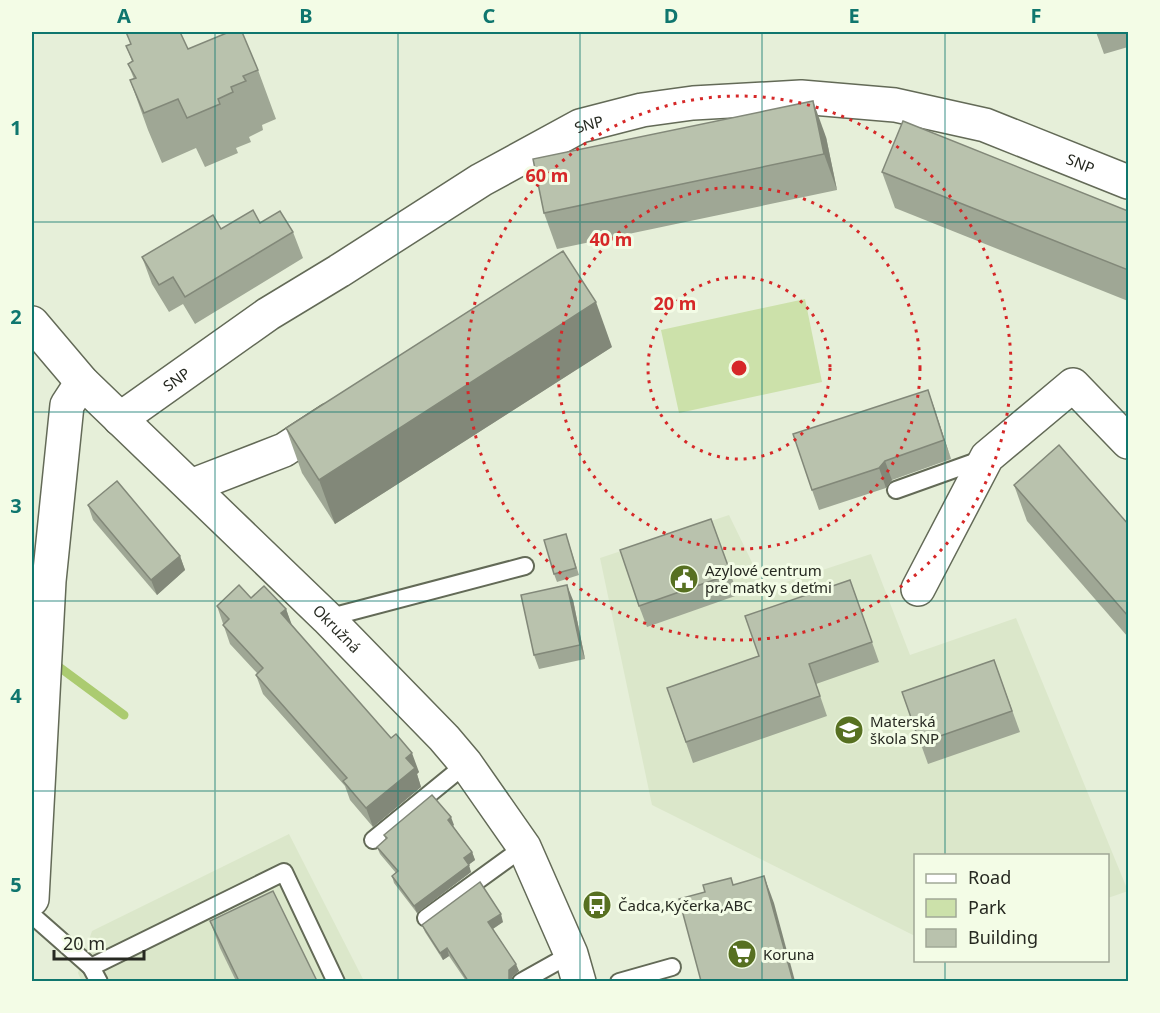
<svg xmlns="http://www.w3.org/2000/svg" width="1160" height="1013" viewBox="0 0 1160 1013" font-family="'Noto Sans',sans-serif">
<rect width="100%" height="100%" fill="#e6efd9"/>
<g fill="#dbe7ca">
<polygon points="729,515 765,589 871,554 910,655 1016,618 1128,891 1108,898 1108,856 916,856 915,936 652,805 600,558"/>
<polygon points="289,834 364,981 82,982 78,973 92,931"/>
</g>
<polygon fill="#cce1aa" points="805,299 822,382 679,413 661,330"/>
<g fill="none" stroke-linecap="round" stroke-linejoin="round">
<polyline stroke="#abcb70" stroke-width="9" points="51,661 124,715"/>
<g stroke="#636a57" stroke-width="20">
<g id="lane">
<polyline points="896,490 983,459"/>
<polyline points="327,618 525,566"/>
<polyline points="373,840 466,764"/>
<polyline points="32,915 91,967 284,872 336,982"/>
<polyline points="426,918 524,847"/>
<polyline points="91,967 99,982"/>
<polyline points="521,982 571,954"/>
<polyline points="619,982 672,967"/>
</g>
</g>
<g stroke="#636a57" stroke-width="36">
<g id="street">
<path id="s1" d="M32 323 82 382 327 618 444 738 466 764 524 847 571 954 579 982"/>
<path id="s2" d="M120 419 268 314 339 271 481 180 580 126 642 110 693 103 801 97 895 105 985 125 1128 182"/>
<polyline points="191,486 284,450 330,420"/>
<polyline points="918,589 987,457 1073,385 1128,442"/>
<polyline points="32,899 49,581 67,405 82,382"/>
</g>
</g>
<use href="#lane" stroke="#fff" stroke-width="16"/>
<use href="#street" stroke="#fff" stroke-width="33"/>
</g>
<g fill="#9fa795">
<polygon points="126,32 258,70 276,119 262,125 263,130 249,137 251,142 236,148 238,153 205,167 196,148 162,163 148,130 130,80 134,79 128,64 132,61 126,46 131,45"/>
<polygon points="1096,32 1128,32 1128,47 1104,54"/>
<polygon points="826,137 837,190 557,249 544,213"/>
<polygon points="882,172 1128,211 1128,301 895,208"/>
<polygon points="260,223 293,232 303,258 195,324 183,304 169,312 152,284 142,257 221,229"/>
<polygon points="612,347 335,524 302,473 286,428"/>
<polygon points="928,390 951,459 892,480 886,488 819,510 812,490"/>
<polygon points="1014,485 1128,524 1128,637 1027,521"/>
<polygon points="88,505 180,556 185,570 157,595 93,520"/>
<polygon points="711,519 738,595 647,627 639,606"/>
<polygon points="566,534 579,575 557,582 554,574"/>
<polygon points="850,580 879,662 816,684 827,716 693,763 667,688 759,656"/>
<polygon points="251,598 286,609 291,624 419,772 417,774 421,787 373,827 350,800 345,786 263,694 256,675 257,673 230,644 217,606"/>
<polygon points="573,600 585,659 539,669 534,655"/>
<polygon points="994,660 1020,732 928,764 902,692"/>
<polygon points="454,825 453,826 472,852 475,860 468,865 471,872 417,913 394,883 392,876 396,873 380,854 377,847 386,840 384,835"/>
<polygon points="210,921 317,981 236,981 220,948"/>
<polygon points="503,922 493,929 519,971 512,977 512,981 466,981 449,956 443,960 425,932 422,925"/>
</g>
<g fill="#828879">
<polygon points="813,101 826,137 837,190 824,154"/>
<polygon points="596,302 612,347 335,524 319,480"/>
<polygon points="928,390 935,410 951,459 944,440"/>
<polygon points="885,461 892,480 886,488 879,468"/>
<polygon points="180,556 185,570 157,595 151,580"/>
<polygon points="567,585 573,600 585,659 580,645"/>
<polygon points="286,609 293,628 281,613"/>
<polygon points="412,753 419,772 417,774 421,787 373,827 366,808 406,758"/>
<polygon points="451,817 454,825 451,827 448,820"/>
<polygon points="472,852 475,860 467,866 464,858"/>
<polygon points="469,865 471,872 417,913 414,906"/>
<polygon points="764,876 774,903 795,981 793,981"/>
<polygon points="501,914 503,922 491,930 488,922"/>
<polygon points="447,948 449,956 443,960 440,953"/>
<polygon points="516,964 519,971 512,977 512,981 509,979 509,970"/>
</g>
<g fill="#b9c2ad" stroke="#828879" stroke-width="1.5">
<polygon points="126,32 180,32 188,49 229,32 242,32 258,70 243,76 246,81 231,87 233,92 218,99 220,104 187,118 178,99 144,113 130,80 136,78 128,64 133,61 126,46 131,44"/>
<polygon points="813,101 824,154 544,213 533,159"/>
<polygon points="903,121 1128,211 1128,270 882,172"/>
<polygon points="253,210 260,223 280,211 293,232 185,297 173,277 159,285 142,257 213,215 221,229"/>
<polygon points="563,251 596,302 319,480 286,428"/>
<polygon points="928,390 944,440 885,461 879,468 812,490 793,434"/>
<polygon points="1059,445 1128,524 1128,616 1014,485"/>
<polygon points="117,481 180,556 151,580 88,505"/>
<polygon points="711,519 731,574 639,606 620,550"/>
<polygon points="566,534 576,568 554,574 544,540"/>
<polygon points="850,580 872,642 809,664 820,696 686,742 667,688 759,656 745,616"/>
<polygon points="239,585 251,598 264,586 286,609 281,613 391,738 396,734 412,753 406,758 415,768 366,808 343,781 347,778 256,675 263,668 223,625 229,619 217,606"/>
<polygon points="567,585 580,645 534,655 521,595"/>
<polygon points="994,660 1012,711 920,743 902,692"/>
<polygon points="432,795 451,817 448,820 472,852 464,858 469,865 414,906 392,876 398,871 377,847 387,838 384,835"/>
<polygon points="764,876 793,981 701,981 679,899 705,892 703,885 731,878 733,885"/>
<polygon points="480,882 501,914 488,922 516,964 509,970 509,979 512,981 468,981 447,948 440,953 422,925"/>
<polygon points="273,891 317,981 239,981 210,921"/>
</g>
<path fill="none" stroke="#0f766e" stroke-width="1.5" stroke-opacity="0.55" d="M215 32V982M398 32V982M580 32V982M762 32V982M945 32V856M32 222H1128M32 412H1128M32 601H1128M32 791H1128M945 960V982"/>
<g fill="none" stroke="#d62828" stroke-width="3" stroke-dasharray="3 6">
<circle cx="739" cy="368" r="91"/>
<circle cx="739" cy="368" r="181"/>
<circle cx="739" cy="368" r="272"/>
</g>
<defs>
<g id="civic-disc" transform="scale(1.5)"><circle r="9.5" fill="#577021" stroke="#f3fce6"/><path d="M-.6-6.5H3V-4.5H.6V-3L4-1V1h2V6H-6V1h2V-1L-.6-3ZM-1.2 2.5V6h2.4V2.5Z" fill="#fff"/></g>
<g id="school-disc" transform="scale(1.5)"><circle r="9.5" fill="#577021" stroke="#f3fce6"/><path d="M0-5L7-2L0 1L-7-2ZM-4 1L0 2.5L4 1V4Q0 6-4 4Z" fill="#fff"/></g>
<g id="bus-disc" transform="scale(1.5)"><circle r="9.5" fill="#577021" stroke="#f3fce6"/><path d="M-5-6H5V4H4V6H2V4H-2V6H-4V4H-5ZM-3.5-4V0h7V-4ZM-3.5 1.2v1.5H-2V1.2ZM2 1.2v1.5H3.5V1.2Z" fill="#fff"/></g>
<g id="supermarket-disc" transform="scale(1.5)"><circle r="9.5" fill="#577021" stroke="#f3fce6"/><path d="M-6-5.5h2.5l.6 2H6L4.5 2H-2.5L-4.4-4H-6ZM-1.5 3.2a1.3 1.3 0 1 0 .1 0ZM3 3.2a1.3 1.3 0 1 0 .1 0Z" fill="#fff"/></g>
</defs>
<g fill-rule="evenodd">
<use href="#civic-disc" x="684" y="579"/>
<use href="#school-disc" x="849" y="730"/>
<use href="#bus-disc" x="597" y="905"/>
<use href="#supermarket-disc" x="742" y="954"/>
</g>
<g text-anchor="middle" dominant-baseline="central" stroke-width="6" stroke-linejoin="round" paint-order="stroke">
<g font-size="15" fill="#262921" stroke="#f3fce6">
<text stroke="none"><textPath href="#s2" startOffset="555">SNP</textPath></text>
<text stroke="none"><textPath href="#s2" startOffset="1059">SNP</textPath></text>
<text stroke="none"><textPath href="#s2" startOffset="69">SNP</textPath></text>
<text stroke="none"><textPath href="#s1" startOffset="432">Okružná</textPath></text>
</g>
<g font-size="15" fill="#262921" stroke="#f3fce6" text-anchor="start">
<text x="705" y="570">Azylové centrum<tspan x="705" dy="17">pre matky s deťmi</tspan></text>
<text x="870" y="721">Materská<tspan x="870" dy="17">škola SNP</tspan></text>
<text x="618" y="905">Čadca,Kyčerka,ABC</text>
<text x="763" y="954">Koruna</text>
</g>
</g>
<circle cx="739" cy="368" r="9" fill="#d62828" stroke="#f3fce6" stroke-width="3"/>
<g font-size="18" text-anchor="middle" font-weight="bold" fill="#d62828" stroke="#f3fce6" stroke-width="6" stroke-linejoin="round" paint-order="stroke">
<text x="547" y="182">60 m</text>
<text x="611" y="246">40 m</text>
<text x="675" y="310">20 m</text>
</g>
<rect width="1160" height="1013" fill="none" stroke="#f3fce6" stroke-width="66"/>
<rect x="914" y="854" width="195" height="108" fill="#f3fce6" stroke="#a1a897" stroke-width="1.5"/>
<rect x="926" y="874" width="30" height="9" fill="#ffffff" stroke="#a1a897" stroke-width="1.5"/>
<text x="968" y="884" font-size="18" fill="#262921">Road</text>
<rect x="926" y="899" width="30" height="18" fill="#cce1aa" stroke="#a1a897" stroke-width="1.5"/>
<text x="968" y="914" font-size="18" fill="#262921">Park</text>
<rect x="926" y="929" width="30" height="18" fill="#b9c2ad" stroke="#a1a897" stroke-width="1.5"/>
<text x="968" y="944" font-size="18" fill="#262921">Building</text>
<path d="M54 950v9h90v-9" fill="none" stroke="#262921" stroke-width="3"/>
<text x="63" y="950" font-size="18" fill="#262921" stroke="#f3fce6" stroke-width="4.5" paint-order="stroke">20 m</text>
<rect x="33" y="33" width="1094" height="947" fill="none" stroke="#0f766e" stroke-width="2"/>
<g font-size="20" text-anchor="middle" font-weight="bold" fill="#0f766e">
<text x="124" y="23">A</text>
<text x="306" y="23">B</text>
<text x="489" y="23">C</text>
<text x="671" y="23">D</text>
<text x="854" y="23">E</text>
<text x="1036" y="23">F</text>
<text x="16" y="135">1</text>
<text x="16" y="324">2</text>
<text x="16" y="513">3</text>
<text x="16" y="703">4</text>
<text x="16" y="892">5</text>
</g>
</svg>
